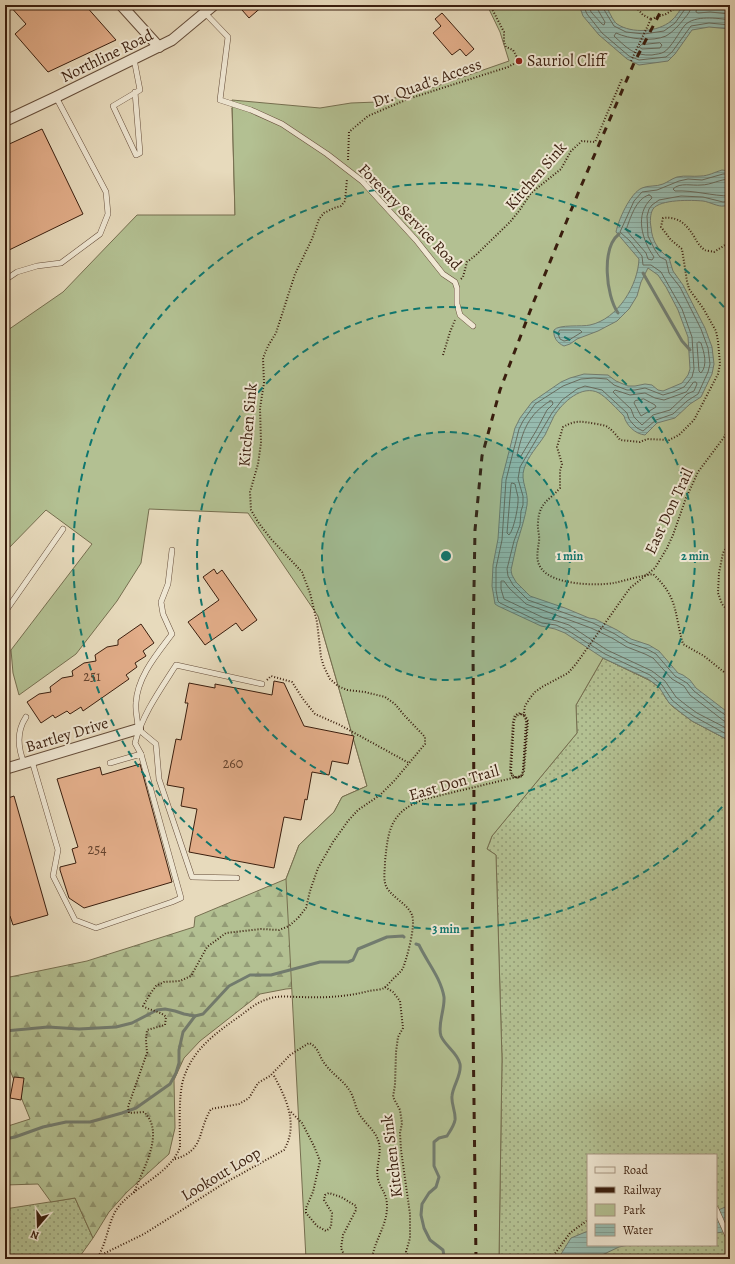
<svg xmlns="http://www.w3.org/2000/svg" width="735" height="1264" viewBox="0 0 735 1264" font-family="Alegreya,serif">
<defs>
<pattern id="grass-dots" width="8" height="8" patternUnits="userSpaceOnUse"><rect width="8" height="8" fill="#b3c092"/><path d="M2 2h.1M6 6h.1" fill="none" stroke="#939b76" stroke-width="1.8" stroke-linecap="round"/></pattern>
<pattern id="forest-firs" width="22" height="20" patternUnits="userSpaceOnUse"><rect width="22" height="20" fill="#b3c092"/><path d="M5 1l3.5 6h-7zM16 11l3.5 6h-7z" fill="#939b76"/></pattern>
<pattern id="water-rules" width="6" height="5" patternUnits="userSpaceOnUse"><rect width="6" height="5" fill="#97bbaf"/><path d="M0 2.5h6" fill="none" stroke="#83a095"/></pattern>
</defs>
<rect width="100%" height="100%" fill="#e7dabc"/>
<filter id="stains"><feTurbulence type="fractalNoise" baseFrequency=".005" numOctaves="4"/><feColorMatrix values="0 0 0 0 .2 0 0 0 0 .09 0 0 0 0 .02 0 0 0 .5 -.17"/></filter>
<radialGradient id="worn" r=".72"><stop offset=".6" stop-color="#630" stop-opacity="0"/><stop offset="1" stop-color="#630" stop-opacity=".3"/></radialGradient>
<g fill="url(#grass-dots)" stroke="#766f50" fill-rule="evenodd">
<path d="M603 658 651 681 662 690 665 697 672 706 692 721 730 741V1259H499L502 1059 496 855 487 849 492 836 577 733 576 705ZM588 1155H716V1245H588Z"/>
<polygon points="75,1198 93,1238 78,1259 5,1259 5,1209"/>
</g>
<polygon fill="url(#forest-firs)" stroke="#766f50" points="232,108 472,511 310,987 286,989 260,994 200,1041 184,1058 174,1080 175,1128 169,1154 127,1192 109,1212 93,1238 75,1198 51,1202 38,1184 5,1185 5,1127 30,1119 5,1058 5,978 87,961 194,927 195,917 286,879 299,845 334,812 342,797 367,786 318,616 235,215"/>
<polygon fill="#b3c092" stroke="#766f50" points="487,5 730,5 730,741 692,721 672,706 665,697 662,690 651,681 603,658 576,705 577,733 492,836 487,849 496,855 502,1059 499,1259 306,1259 286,879 299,845 334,812 342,797 367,786 318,616 248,513 149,509 141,563 117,601 76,654 19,695 13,673 11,650 92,544 46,510 5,552 5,332 63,292 137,215 235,215 232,100 320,108 351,103 377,102 417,93 509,61 500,32"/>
<g fill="url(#water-rules)" stroke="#727c6f">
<path d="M579 5H605C609 10 612 20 617 24 632 34 658 32 671 21 676 17 679 11 683 6L730 5V29L709 27 692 30 675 54 668 61 639 65 627 59 599 35 583 16Z"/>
<path d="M722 170 730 171V205C728 205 726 206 724 206 718 207 710 202 703 201 692 200 660 199 653 209 650 214 650 222 651 227 652 241 658 250 669 258L673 271 683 285 705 328 712 347 714 364 712 374 701 397 690 404 675 418 657 423 645 435C635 434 626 425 624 416 619 411 605 396 599 393 582 384 563 402 554 416 551 422 548 429 545 435 538 446 528 456 524 469 520 481 529 492 527 505 525 518 521 530 517 543 515 552 513 561 511 570L512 575 516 582 530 596 565 608 589 618 595 619 617 630 631 639 649 645 659 651 678 673 683 675 690 680 696 688 730 714V741L692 721 680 712 669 703 659 687 648 679 603 658 565 633 555 629 541 626 498 606 495 604 492 586 493 565 498 539 502 479 515 428 520 418 532 402 561 382 570 378 584 374 608 375 616 381 628 386H635L645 384 652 385 658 390 663 391 682 383 688 375 690 369 688 337 678 310 666 287 658 275 648 268 641 282 637 296 629 309 617 321 598 331 577 339 570 344 564 346C557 343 553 337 554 330 559 324 582 327 590 325 618 319 638 285 639 259L616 232C618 221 630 193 642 188 648 185 656 187 663 184 668 182 671 179 677 177 686 175 692 177 701 176 708 176 715 172 722 170Z"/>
<polygon points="730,1205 730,1231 716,1233 716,1211"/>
<polygon points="588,1231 588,1245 629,1245 619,1247 602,1255 597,1259 558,1259 571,1238"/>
</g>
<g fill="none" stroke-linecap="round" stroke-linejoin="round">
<g stroke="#686c5e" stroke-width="1">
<polyline points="583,5 587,14 602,33 629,56 639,60 666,57 672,52 691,26 709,23 730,25"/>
<polyline points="589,5 591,12 602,24 604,25 605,22 598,10 597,5"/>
<polyline points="602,5 603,8 614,26 626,32 644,34 664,31 675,23 685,9 686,5"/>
<path d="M691 5C691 11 688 14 684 19 679 25 673 32 666 36 652 42 629 39 616 33L614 36C627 48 634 56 652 55 656 54 661 54 664 52 671 48 679 32 685 25 695 15 717 18 730 20"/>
<polyline points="697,5 696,12 698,13 710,12 730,14"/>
<polygon points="660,43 662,45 660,48 642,49 639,47 641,45"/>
<polyline points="730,174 723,174 702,180 688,179 679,181 657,190 642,192 634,201 620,232 630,241 642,256 643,265 651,265 661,272 682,309 692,337 694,369 692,377 684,387 673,392 663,395 645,388 635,390 627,390 614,385 607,379 594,378 581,379 563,386 535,404 523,421 519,429 506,480 502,540 496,568 496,590 498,601 500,603 542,623 556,625 567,630 605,654 650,675 662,685 672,700 683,709 695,717 730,736"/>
<path d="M730 179C720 179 711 185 701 185 692 186 680 182 673 189L675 191C694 190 712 196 730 196"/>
<path d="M649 195 651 196 652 198C634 214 642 240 654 257L652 260 648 259 646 253 626 230C630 219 636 198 649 195Z"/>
<polyline points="730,201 723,202 703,197 681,196 659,200 652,205 649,209 647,216 648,236 655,250 660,257 666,260 669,273 680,287 701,329 708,348 710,364 708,372 698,394 687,401 673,414 656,420 643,431 637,428 632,423 629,419 627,413 602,390 585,386 577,389 562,400 552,413 520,467 518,479 523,496 523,505 521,511 520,525 514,541 507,569 508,576 513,585 528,600 593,623 615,634 629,643 647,649 656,654 675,676 687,683 694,691 718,710 727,716 730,717"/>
<polygon points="560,330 580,330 582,332 569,340 564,341 560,339 558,334"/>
<path d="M699 342 701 343C704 352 708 365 701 373L699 371 697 344Z"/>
<polygon points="694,382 696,382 697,384 694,391 687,394 670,410 653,415 642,425 634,417 631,409 613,392 615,390 630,395 645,393 655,398 664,400 686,392"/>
<polygon points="644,399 655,405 656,407 641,416 634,403 635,401"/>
<path d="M550 401H552L553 404 547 410 536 431 521 456 518 457 517 455C523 430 528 415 550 401Z"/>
<path d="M512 483 515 484C516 489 517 493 518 497 519 504 514 530 509 535L507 533 511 485Z"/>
<polyline points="730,722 724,721 715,714 690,695 684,686 672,679 653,658 645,654 627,647 612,638 591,628 526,604 509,588 504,581 501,581 501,589 504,599 544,618 557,621 569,625 607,650 652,671 665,681 676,697 686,705 697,713 730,730"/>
</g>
<g stroke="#727c6f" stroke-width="3">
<polyline points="643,273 682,341 690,350"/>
<path d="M618 313C606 296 601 248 619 234"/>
<path d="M416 944 419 945C427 962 441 978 444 997 445 1010 437 1025 441 1036 445 1046 458 1053 460 1064 462 1075 453 1085 452 1096 451 1104 456 1112 455 1120 454 1126 450 1131 447 1136L439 1138 434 1142V1166L439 1177 436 1187 429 1193 422 1204 421 1215 424 1228 430 1240 443 1250 444 1256 442 1259"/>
<polyline points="5,1031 48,1027 79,1029 116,1027 132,1023 157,1010 165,1009 175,1011 184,1014 195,1016 203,1014 229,986 250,975 271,975 320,962 348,962 353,960 358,949 387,937 403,936 404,937"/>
<polyline points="5,1139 15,1137 43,1127 66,1122 90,1122 122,1113 136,1108 170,1084 176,1073 179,1063 179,1050 183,1032 195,1016"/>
</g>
</g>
<g fill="#e2ad89" stroke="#3a1e0e">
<polygon points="9,5 85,5 116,40 48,72 15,34 26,24"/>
<polygon points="249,5 264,5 249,18 242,10"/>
<polygon points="442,13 474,49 466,56 460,49 452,55 433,33 441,26 435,19"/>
<polygon points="42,129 83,214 5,252 5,146"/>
<polygon points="214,569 217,574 222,570 257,620 242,631 236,623 205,645 188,622 219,600 203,577"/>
<polygon points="141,624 154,643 143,651 146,656 135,663 137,667 126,675 129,679 83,711 81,707 70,714 67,711 55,718 53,715 41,723 27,702 39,694 51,692 50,687 62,678 73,676 72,671 84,663 96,661 95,655 107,647 118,645 118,640"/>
<polygon points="274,681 284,683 304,726 354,736 348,764 332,761 329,775 312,772 307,800 305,799 301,820 284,817 274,868 189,852 197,809 181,806 184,788 167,785 176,739 181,740 188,703 185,703 189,683 215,688 215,684 272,695"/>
<polygon points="140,764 172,882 84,908 69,898 60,870 60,867 76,863 72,849 78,847 57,779 100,767 102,775"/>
<polygon points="14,796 48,915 13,925 10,916 5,918 5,799"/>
<polygon points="14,1077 24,1078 21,1100 10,1098"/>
</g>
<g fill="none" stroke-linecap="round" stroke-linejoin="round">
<g stroke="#654d3a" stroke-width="6">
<g id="service">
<polyline points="205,13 228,37 220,100 251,110 282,124 327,154 362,181 416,240 443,274 455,282 457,288 457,304 460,315 473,326"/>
<polyline points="134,59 140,90 113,106 136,155 140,153 135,92"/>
<polyline points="5,280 17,272 37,266 61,263 100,234 108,214 106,192 56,97"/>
<path d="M172 550 168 584 161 602 163 614 172 634C157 654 137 677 136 703 135 712 138 720 138 729L156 744 159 779 192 877 237 878"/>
<polyline points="5,612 63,529"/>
<path d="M141 754 135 743C142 715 160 690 176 665L262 684"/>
<polyline points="32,761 58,850 53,876 75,920 96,928 172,902 181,898 141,754 110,763"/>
<path d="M24 763C18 748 16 732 26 717"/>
<polyline points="716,1209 730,1241"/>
</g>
</g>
<g stroke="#654d3a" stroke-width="12">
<g id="minor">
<polyline points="121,5 159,47"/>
<polyline points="5,121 56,97 172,40 214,5"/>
<polyline points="5,769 138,729"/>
</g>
</g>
<g stroke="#3a1e0e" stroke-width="2" stroke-dasharray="1 2" stroke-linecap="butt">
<polyline points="634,5 643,15 651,19"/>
<polyline points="729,5 730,8"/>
<polyline points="651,19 666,14 680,5"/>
<polyline points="631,61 651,19"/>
<polyline points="348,160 349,132 368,116 408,99 508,67 519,61 513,50 506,47 504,42 504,32 490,5"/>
<path d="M730 242 714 252C711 251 707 251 705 250 701 248 697 242 695 238 687 225 679 216 663 218L661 227 671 240 682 249 687 281 689 289 703 308 716 331 718 341 720 364 718 374 694 420 679 435 669 440 647 439 640 442 620 440C617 436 613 431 609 428 606 425 601 425 597 424 583 422 577 419 563 427L557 447 562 464 560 471V488C549 501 539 502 538 523 537 529 540 535 539 541 538 550 535 560 541 568 552 585 596 586 614 583 627 580 640 576 653 574 679 598 674 614 683 644L704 656 724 672 730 674"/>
<polyline points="461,279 463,277 467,262 476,255 510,222 519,211 531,193 561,169 571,151 582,141 595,142 622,79"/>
<polyline points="443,355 450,332 455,320"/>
<polyline points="730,529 728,544 723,553 719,573 718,593 722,604 730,613"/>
<polyline points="267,680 271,676 292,682 303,699 315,714 340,725 409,763"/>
<polyline points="524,715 521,714 516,716 514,721 511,771 512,775 517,778 522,776 524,771 528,721 524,713 525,706 530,698 535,692 542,687 568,673 576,664 630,588 655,568 667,548 673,535 686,498 698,472 725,436 730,417"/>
<polyline points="385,987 393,992 400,1001 403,1028 398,1037 396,1052 395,1085 393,1097 400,1110 402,1123 400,1133 401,1150 410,1214 410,1238 406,1252 410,1259"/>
<polyline points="291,1112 302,1123 314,1146 320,1161 313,1192 306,1208 306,1213 317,1226 326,1231 331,1227 332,1213 324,1200 325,1195 329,1193 341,1197 356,1206 356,1210 343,1235 341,1248 346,1259"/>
<path d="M175 1159C205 1150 197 1132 211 1109L239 1104 249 1098 258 1083 270 1076 290 1055 309 1043C319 1047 319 1057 325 1064 332 1074 343 1080 350 1091 355 1099 355 1110 362 1118 367 1125 375 1131 378 1140 383 1152 375 1166 378 1179 381 1191 387 1192 387 1207 387 1226 374 1241 372 1259"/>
<path d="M134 1193C142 1170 166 1133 144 1112L129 1113 128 1107 147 1053 146 1040 147 1030 165 1025 166 1017C160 1011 151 1011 143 1006L150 994 156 986 164 982 180 981 191 976 207 947 226 933 261 929 279 930 289 926 298 918 306 908 310 891 318 868 333 842 348 821 358 810 380 795 395 780 425 744V737L404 715 395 704 385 697 365 692 347 690 338 686 330 679 324 667 321 657 317 622 310 593 302 572 271 539 258 522 251 510 250 492 258 464 261 443 260 408 264 383 263 358 268 346 276 333 295 274 312 239 319 219 324 213 334 208 341 206 345 201 347 179"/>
<path d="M99 1256 144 1234 223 1184 284 1150C299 1124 286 1098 273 1074"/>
<path d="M96 1259C108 1244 107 1221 119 1206 138 1184 170 1174 180 1147 180 1128 178 1094 184 1077 194 1048 216 1033 240 1016 248 1010 257 1002 268 999 278 995 290 997 301 997 324 998 346 997 369 991 374 990 380 990 384 988 387 986 390 982 393 979 396 976 401 972 403 968 407 958 416 925 412 915 408 904 391 897 386 886 383 879 385 870 385 862 388 829 391 811 425 799"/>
<polyline points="554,1259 554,1255 570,1233 588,1220"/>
</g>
<use href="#service" stroke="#efe7d3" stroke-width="5"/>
<use href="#minor" stroke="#efe7d3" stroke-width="10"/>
<polyline stroke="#3a1e0e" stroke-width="3" stroke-dasharray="7 7" stroke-linecap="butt" points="476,1259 472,946 474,809 473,646 475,530 482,456 500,390 534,301 579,191 634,63 664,5"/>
<polyline stroke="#3a1e0e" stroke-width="2" stroke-dasharray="1 2" stroke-linecap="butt" points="425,799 521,776 523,771 526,721 525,717 520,713 515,715 513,721 510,770 511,775 516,778 522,776 523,771 527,721 524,715"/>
</g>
<circle cx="446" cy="556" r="124" fill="#0f766e" fill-opacity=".12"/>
<g fill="none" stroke="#0f766e" stroke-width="2" stroke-dasharray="7 5">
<circle cx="446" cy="556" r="124"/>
<circle cx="446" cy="556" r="249"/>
<path d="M730 798A373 373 0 1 1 730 314"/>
</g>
<circle fill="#8f2418" stroke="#efe7d3" stroke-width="1.5" cx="519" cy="61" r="4"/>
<g text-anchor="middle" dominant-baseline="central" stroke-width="4" stroke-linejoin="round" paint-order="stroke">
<g font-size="14" fill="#64422d">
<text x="92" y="676">251</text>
<text x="233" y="763">260</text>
<text x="97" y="849">254</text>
</g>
<g font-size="16" fill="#3a1e0e" stroke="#efe7d3">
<text transform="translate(107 56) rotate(-26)">Northline Road</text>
<text transform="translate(427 83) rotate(-20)">Dr. Quad's Access</text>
<text transform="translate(536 176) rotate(-49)">Kitchen Sink</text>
<text transform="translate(410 217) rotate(46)">Forestry Service Road</text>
<text transform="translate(248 425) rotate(-85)">Kitchen Sink</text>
<text transform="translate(669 511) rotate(-65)">East Don Trail</text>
<text transform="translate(67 735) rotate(-17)">Bartley Drive</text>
<text transform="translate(454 783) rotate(-16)">East Don Trail</text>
<text transform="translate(392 1156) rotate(-97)">Kitchen Sink</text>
<text transform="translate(221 1174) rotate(-31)">Lookout Loop</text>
</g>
<g font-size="16" fill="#3a1e0e" stroke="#efe7d3" text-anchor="start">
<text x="527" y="61">Sauriol Cliff</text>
</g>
</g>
<circle cx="446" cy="556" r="6" fill="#0f766e" stroke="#efe7d3" stroke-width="2"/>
<g font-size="12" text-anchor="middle" font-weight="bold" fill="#0f766e" stroke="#efe7d3" stroke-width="4" stroke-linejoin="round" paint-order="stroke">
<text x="570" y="560">1 min</text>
<text x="695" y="560">2 min</text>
<text x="446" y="933">3 min</text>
</g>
<rect width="735" height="1264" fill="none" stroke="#e7dabc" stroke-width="20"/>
<rect x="6" y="6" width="723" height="1252" fill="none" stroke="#3a1e0e" stroke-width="2"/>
<rect x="10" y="10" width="715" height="1244" fill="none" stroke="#3a1e0e"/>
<rect x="587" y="1154" width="130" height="92" fill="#efe7d3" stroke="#a79784"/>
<rect x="595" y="1167" width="20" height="6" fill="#efe7d3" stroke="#a79784"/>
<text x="623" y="1174" font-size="12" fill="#3a1e0e">Road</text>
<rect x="595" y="1187" width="20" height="6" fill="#3a1e0e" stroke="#a79784"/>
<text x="623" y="1194" font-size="12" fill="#3a1e0e">Railway</text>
<rect x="595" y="1204" width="20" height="12" fill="#b3c092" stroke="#a79784"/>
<text x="623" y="1214" font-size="12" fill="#3a1e0e">Park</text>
<rect x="595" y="1224" width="20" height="12" fill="url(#water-rules)" stroke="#a79784"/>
<text x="623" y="1234" font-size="12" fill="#3a1e0e">Water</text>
<g transform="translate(38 1226) rotate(199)" stroke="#efe7d3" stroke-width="3" paint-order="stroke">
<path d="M0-3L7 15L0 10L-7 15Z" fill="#3a1e0e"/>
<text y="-6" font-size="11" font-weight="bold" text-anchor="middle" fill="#3a1e0e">N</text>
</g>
<rect width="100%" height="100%" filter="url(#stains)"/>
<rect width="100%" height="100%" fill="url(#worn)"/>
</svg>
